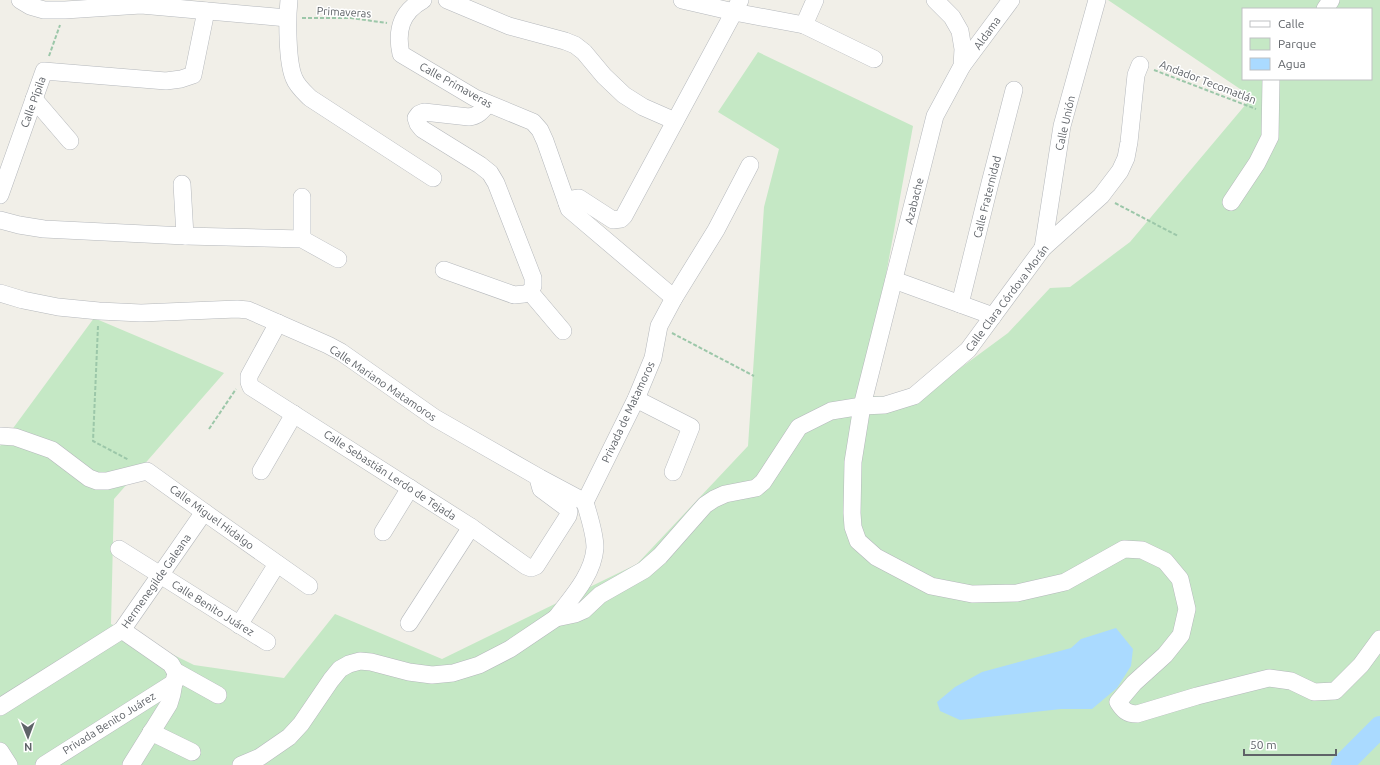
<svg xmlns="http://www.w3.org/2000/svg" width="1380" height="765" viewBox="0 0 1380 765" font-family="Ubuntu,sans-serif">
<rect width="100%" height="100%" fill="#f1efe8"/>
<path fill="#c5e8c5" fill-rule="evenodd" d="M1108 0H1380V765H0V446L94 318 224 373 114 499 111 624 194 665 284 678 335 614 442 659 637 564 748 446 764 207 779 149 718 112 758 52 913 126 864 396 912 397 940 383 1008 333 1050 288 1070 287 1130 242 1252 97ZM1243 9H1371V79H1243Z"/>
<polygon fill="#aadaff" points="1116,628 1133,649 1131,666 1117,688 1092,709 1061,709 960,720 940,711 937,702 955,687 982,672 1071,648 1081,639"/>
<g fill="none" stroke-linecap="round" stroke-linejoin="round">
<polyline stroke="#aadaff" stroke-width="22" points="1342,765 1380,727"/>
<g stroke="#b5b8bc" stroke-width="18">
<g id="minor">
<polyline points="20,0 30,6 44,10 65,10 141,5 287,18"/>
<path d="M289 0C287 19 287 62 294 78 297 86 304 92 310 98L433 178"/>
<path d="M423 0C401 12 396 31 401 54L475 98 533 122 540 130 545 141 569 209 674 298"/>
<polyline points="447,0 509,26 565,41 575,45 584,52 604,76 624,95 643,107 675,121"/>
<polyline points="682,0 734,12 804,25 874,59"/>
<path d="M935 0 952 17 960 31 963 49 962 66 935 116 862 406 853 462 852 513 853 527 858 541 876 557 931 586 972 594 1017 593 1065 582 1124 549 1142 550 1165 561 1180 579 1187 609 1181 635 1165 655 1134 683 1118 702C1123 710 1127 714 1137 714L1197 696 1269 678 1291 681 1314 692 1335 691 1361 665 1380 639"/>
<polyline points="1325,9 1331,0"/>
<polyline points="804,25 815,0"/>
<polyline points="962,66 1011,0"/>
<polyline points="34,99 70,141"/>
<polyline points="182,184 185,236"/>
<polyline points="0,195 44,71 166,81 181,79 193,75 206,11"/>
<polyline points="302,197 302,239"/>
<polyline points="1231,202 1257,163 1270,137 1271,79"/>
<polyline points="567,203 573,199 579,198 613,220 621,219 624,216 734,12 740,0"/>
<polyline points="0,220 19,225 44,229 185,236 302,239 338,259"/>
<polyline points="1043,248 1062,126 1097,0"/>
<path d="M444 270 514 295 524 294 530 292 533 286V278L496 183 490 173 480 165 422 129 418 124 416 118 419 114 424 112 469 117C478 116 482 111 488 104"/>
<polyline points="894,280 993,316"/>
<polyline points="530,292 563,331"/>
<polyline points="0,293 23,300 58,307 99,311 141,313 237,309 248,310 328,345 341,352 435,418 540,478 585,502"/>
<polyline points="960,304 990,183 1014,90"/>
<polyline points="278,323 249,376 249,382 251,387 471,527 526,566 531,568 536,566 568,516 569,512 568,509 541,489 539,482"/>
<polyline points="636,399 691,427 673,472"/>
<polyline points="0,436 15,437 52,450 89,478 97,481 107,481 147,471 204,512 309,586"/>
<polyline points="261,471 294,414"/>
<polyline points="585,502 636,399 653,358 659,326 674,298 716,230 750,165"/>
<polyline points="383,532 410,488"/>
<polyline points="119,549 267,642"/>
<path d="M556 618C571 598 593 575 595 548 595 533 589 517 585 502"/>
<polyline points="409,623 471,527"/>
<polyline points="239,625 277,564"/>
<polyline points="122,630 171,664 175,671 218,695"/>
<polyline points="0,707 122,630 204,512"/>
<polyline points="151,732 192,752"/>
<polyline points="0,751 9,765"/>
<polyline points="44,765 175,682"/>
<polyline points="131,765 169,704 172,694 175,677"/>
<polyline points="241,765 260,757 289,737 301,724 331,680 340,669 349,664 360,661 371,662 409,672 432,675 453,673 479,665 510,649 556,618 575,614 584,610 600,595 644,570 660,556 705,505 714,499 725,494 756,488 763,482 799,427 831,411 862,406 885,405 914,396 968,350 1043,248 1101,196 1120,171 1126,158 1129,142 1136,75 1140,65"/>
</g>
</g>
<g stroke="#9cc7a9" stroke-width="2" stroke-dasharray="4 2" stroke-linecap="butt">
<polyline points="302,18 351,18 387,23"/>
<polyline points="49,56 60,25"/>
<polyline points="1154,70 1256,109"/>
<polyline points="1115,203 1178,236"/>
<polyline points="98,326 93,441 129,460"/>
<polyline points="672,333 754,376"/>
<polyline points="209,429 236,389"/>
</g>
<use href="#minor" stroke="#fff" stroke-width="17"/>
</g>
<g text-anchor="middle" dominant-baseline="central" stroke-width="3" stroke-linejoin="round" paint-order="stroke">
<g font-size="11" fill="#5f6368" stroke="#fff">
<text transform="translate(344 12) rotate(3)">Primaveras</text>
<text transform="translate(987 33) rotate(-54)">Aldama</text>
<text transform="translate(1208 82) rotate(21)">Andador Tecomatlán</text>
<text transform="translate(456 85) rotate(29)">Calle Primaveras</text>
<text transform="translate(33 102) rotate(-70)">Calle Pípila</text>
<text transform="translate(1065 123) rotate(-77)">Calle Unión</text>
<text transform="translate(987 197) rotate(-76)">Calle Fraternidad</text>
<text transform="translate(914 201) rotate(-76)">Azabache</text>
<text transform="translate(1007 298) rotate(-53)">Calle Clara Córdova Morán</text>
<text transform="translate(383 383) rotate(34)">Calle Mariano Matamoros</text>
<text transform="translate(628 412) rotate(-65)">Privada de Matamoros</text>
<text transform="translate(390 475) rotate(33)">Calle Sebastián Lerdo de Tejada</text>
<text transform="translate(212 517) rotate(36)">Calle Miguel Hidalgo</text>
<text transform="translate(156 581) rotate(-55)">Hermenegilde Galeana</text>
<text transform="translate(213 608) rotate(32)">Calle Benito Juárez</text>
<text transform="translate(109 723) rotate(-32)">Privada Benito Juárez</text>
</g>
</g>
<rect x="1242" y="8" width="130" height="72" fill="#ffffff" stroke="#bfc1c3"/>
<rect x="1250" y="21" width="20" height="6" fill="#ffffff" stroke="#bfc1c3"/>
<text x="1278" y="28" font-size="12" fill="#5f6368">Calle</text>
<rect x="1250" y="38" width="20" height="12" fill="#c5e8c5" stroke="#bfc1c3"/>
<text x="1278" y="48" font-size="12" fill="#5f6368">Parque</text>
<rect x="1250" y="58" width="20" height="12" fill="#aadaff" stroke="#bfc1c3"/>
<text x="1278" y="68" font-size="12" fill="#5f6368">Agua</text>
<g transform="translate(28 737) rotate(179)" stroke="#ffffff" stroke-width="3" paint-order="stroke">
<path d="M0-3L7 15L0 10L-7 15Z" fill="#5f6368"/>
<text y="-6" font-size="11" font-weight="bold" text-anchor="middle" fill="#5f6368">N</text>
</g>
<path d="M1244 749v6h92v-6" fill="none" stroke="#5f6368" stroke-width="2"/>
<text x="1250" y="749" font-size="12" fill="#5f6368" stroke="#ffffff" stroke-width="3" paint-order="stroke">50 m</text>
</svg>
